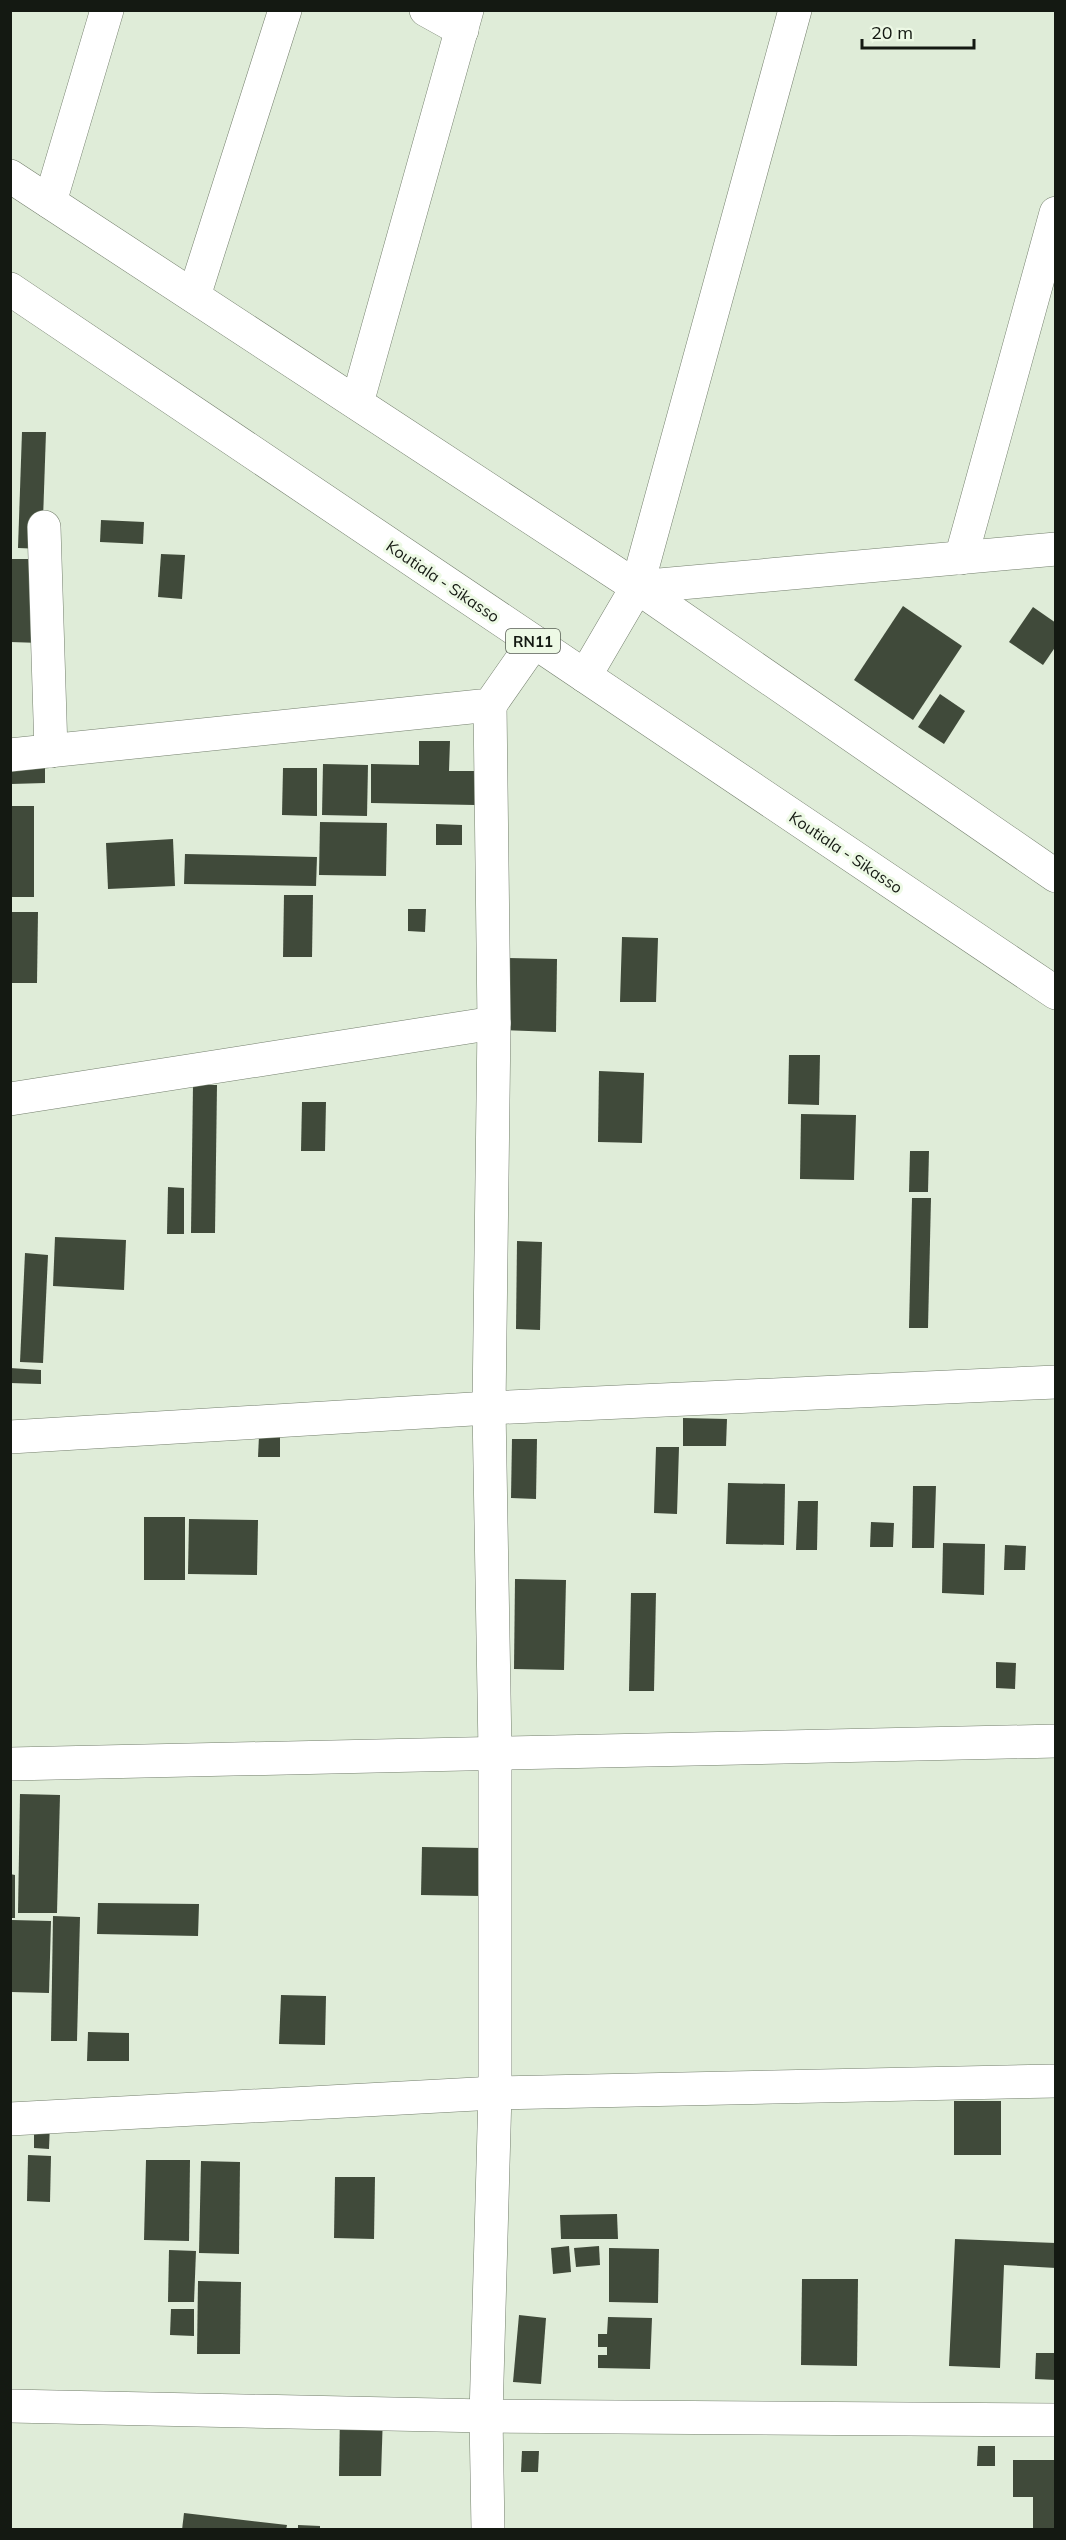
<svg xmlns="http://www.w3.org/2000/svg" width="1066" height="2540" viewBox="0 0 1066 2540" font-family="Mulish,sans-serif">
<rect width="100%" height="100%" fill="#dfecd8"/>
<g fill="#404a3a">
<polygon points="22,432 46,432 42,549 18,548"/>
<polygon points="101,520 144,522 143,544 100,542"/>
<polygon points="161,554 185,555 182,599 158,597"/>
<polygon points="10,559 43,559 41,643 10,642"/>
<polygon points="903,606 962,646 913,720 854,680"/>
<polygon points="1033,607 1056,623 1056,646 1043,665 1009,642"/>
<polygon points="940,694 965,711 944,744 918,727"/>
<polygon points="419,741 450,741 449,771 475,771 475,805 371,803 371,764 419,765"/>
<polygon points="45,762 45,783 11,784 11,763"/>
<polygon points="323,764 368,765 367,816 322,815"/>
<polygon points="283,768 317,768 317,816 282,815"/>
<rect x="10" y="806" width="24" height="91"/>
<polygon points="320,822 387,823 386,876 319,875"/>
<polygon points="436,824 462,825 462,845 436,845"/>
<polygon points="173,839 175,886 108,889 106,843"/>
<polygon points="185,854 317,857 316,886 184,884"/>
<polygon points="284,895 313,895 312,957 283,957"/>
<polygon points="408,909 426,909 425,932 408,931"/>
<polygon points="10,912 38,912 37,983 10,983"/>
<polygon points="622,937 658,938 656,1002 620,1002"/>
<polygon points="506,958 557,959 556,1032 504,1030"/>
<polygon points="789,1055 820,1055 819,1105 788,1104"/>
<polygon points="599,1071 644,1073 642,1143 598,1142"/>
<polygon points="193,1085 217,1085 215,1233 191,1233"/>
<polygon points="302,1102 326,1102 325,1151 301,1151"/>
<polygon points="801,1114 856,1115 854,1180 800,1179"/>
<polygon points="910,1151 929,1151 928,1192 909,1192"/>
<polygon points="168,1187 184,1188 184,1234 167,1234"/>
<polygon points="912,1198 931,1198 928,1328 909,1328"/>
<polygon points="55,1237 126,1240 124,1290 53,1286"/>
<polygon points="517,1241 542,1242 540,1330 516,1329"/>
<polygon points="25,1253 48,1255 43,1363 20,1362"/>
<polygon points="10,1368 41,1370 41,1384 10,1383"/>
<polygon points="683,1418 727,1419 726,1446 683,1446"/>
<polygon points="259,1436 280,1436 280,1457 258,1457"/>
<polygon points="512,1439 537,1439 536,1499 511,1498"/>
<polygon points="656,1447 679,1447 677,1514 654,1513"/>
<polygon points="728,1483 785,1484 784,1545 726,1544"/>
<polygon points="913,1486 936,1486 934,1548 912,1548"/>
<polygon points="798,1501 818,1501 817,1550 796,1550"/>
<rect x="144" y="1517" width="41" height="63"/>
<polygon points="189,1519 258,1520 257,1575 188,1574"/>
<polygon points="871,1522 894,1523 893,1547 870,1547"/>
<polygon points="943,1543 985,1544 984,1595 942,1593"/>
<polygon points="1005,1545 1026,1546 1025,1570 1004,1570"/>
<polygon points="515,1579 566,1580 564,1670 514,1669"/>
<polygon points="631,1593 656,1593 654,1691 629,1691"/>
<polygon points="996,1662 1016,1663 1015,1689 996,1688"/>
<polygon points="20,1794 60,1795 57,1913 18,1913"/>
<polygon points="422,1847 481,1848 481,1896 421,1895"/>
<polygon points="10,1874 15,1875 15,1918 10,1918"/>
<polygon points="98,1903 199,1904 198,1936 97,1934"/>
<polygon points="53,1916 80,1917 77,2041 51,2041"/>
<polygon points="12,1920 51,1921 49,1993 11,1992"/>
<polygon points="281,1995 326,1996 325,2045 279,2044"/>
<polygon points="88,2032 129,2033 129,2061 87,2061"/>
<rect x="954" y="2101" width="47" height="54"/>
<polygon points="34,2123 50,2123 49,2149 34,2148"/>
<polygon points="28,2155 51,2156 50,2202 27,2201"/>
<polygon points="146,2160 190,2160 189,2241 144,2240"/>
<polygon points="201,2161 240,2162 239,2254 199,2253"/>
<polygon points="335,2177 375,2177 374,2239 334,2238"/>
<polygon points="617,2214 618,2239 561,2239 560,2215"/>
<polygon points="955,2239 1056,2243 1056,2268 1004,2265 1000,2368 949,2366"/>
<polygon points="569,2246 571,2272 553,2274 551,2248"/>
<polygon points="599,2246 600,2265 576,2267 574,2248"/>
<polygon points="609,2248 659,2249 658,2303 609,2302"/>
<polygon points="169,2250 196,2251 194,2302 168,2302"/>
<polygon points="802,2279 858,2279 857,2366 801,2365"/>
<polygon points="198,2281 241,2282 240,2354 197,2354"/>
<polygon points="171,2309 194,2309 194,2336 170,2335"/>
<polygon points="519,2315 546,2318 541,2384 513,2382"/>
<polygon points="608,2317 652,2318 650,2369 598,2368 598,2355 607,2355 607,2347 598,2347 598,2334 607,2334"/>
<polygon points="1036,2353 1056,2353 1056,2380 1035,2379"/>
<polygon points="340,2413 383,2414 381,2476 339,2476"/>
<polygon points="978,2446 995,2446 995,2466 977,2466"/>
<polygon points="522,2451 539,2451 538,2472 521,2472"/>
<polygon points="1013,2460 1056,2460 1056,2530 1033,2530 1033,2497 1013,2497"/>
<polygon points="184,2513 287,2525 286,2530 182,2530"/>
<polygon points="298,2525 320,2526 320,2530 298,2530"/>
</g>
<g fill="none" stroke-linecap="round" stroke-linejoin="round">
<g stroke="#747f6d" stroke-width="34">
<g id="minor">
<polyline points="426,10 462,30"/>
<polyline points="10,176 637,587 1056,876"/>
<polyline points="50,202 107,10"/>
<polyline points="194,296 285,10"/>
<polyline points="357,403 467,10"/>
<polyline points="44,527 51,751"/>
<polyline points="961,558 1056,213"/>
<polyline points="637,587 1056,549"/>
<polyline points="585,676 637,587 795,10"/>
<polyline points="10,755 490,705 534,642"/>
<polyline points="10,1099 494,1023"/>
<polyline points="10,1437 489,1408 1056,1382"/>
<polyline points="10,1764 1056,1741"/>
<polyline points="10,2119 495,2093 1056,2081"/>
<polyline points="10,2406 486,2416 1056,2420"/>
<polyline points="488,2530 486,2416 495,2093 495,1751 489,1408 494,1023 490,705"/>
</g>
</g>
<g stroke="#747f6d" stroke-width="34">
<polyline id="primary" points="10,289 1056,993"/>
</g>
<use href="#minor" stroke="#fff" stroke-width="33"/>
<use href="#primary" stroke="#fff" stroke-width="33"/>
</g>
<g text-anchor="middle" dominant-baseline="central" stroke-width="6" stroke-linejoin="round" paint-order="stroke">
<rect fill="#edf9e5" stroke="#555c51" stroke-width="1.5" x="506" y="629" width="54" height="24" rx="4.5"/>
<g font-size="15" font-weight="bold" fill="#141912">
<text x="533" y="641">RN11</text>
</g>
<g font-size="16" fill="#141912" stroke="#edf9e5">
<text transform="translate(443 581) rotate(34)">Koutiala - Sikasso</text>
<text transform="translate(846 852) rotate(34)">Koutiala - Sikasso</text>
</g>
</g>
<rect width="1066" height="2540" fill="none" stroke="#141912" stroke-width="24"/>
<path d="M862 39v9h112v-9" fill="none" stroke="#141912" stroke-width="3"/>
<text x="871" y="39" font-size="18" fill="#141912" stroke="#edf9e5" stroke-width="4.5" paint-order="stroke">20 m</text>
</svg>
